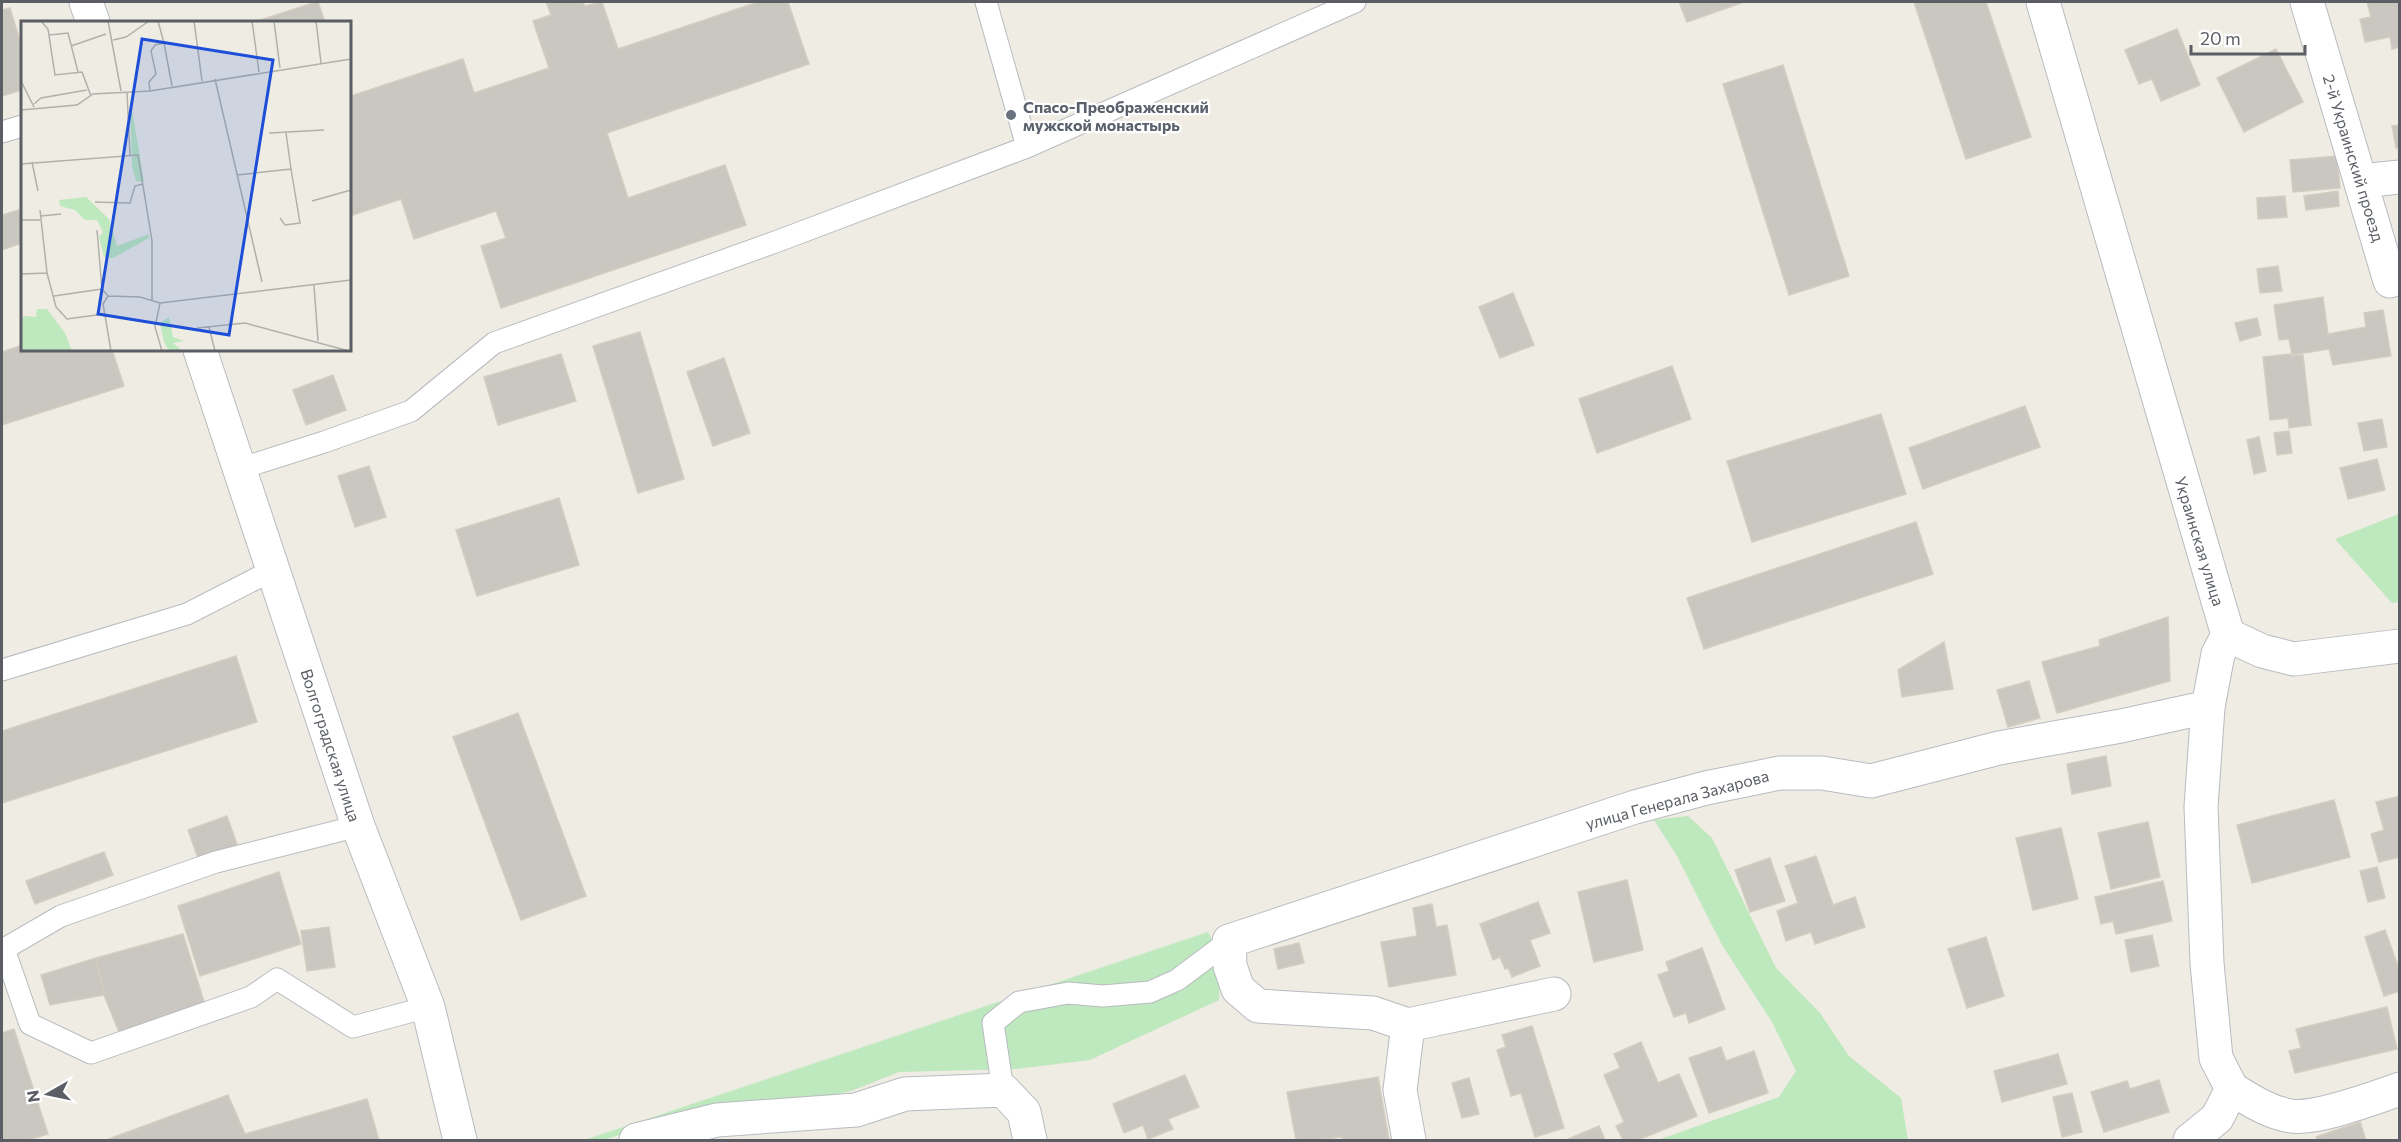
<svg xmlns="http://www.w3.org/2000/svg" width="2401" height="1142" viewBox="0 0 2401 1142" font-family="Commissioner,sans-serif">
<rect width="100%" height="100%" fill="#efece3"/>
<g fill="#bee8bd">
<polygon points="2399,514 2399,602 2392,603 2335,539"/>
<polygon points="1688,816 1712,838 1776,968 1820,1013 1849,1056 1901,1098 1908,1140 1658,1140 1779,1097 1796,1071 1772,1022 1722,945 1677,856 1654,820"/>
<polygon points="1208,932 1221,955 1219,1000 1090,1060 1015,1069 899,1072 851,1091 810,1100 762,1100 719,1106 663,1121 604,1140 584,1140"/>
</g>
<g fill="#cac6c0" stroke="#d4cec1" stroke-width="1.5">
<polygon points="316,2 318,2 325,22 254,22"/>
<polygon points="546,2 583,2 585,6 602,2 618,49 758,2 788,2 809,64 607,133 628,198 725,165 746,225 501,308 481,246 506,238 496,211 414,239 401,199 350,216 350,93 351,96 463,59 474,93 549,68 533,21 551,15"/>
<polygon points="1679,2 1744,2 1687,22"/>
<polygon points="1914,2 1986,2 2031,137 1966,159"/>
<polygon points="2367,2 2400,2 2400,47 2392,49 2390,37 2365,42 2360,19 2371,17"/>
<polygon points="10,8 22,47 22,90 2,96 2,10"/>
<polygon points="2177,29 2200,85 2161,101 2152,79 2139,84 2125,50"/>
<polygon points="2276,49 2303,102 2244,132 2217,78"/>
<polygon points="1783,65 1849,276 1789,295 1723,84"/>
<polygon points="2400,125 2400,148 2396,148 2392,126"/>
<polygon points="2337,156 2340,188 2293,192 2290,160"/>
<polygon points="2338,191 2339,206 2306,210 2304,196"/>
<polygon points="2285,196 2287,217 2258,219 2257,198"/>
<polygon points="19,210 22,222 22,243 2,250 2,215"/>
<polygon points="2278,266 2282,291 2260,293 2257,269"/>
<polygon points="1513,293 1534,345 1500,358 1479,307"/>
<polygon points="2323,297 2328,334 2366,327 2364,313 2383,310 2391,356 2333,365 2329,349 2292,355 2289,339 2279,340 2274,305"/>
<polygon points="2257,318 2261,335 2240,341 2235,323"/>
<polygon points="640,332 684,479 638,493 593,346"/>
<polygon points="22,345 22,350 112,350 124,386 2,425 2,352"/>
<polygon points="561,354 576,401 498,425 484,377"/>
<polygon points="2290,354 2291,356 2303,355 2311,425 2289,428 2288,418 2270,420 2263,357"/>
<polygon points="724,358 750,433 713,446 687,372"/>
<polygon points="1672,366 1691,419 1597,453 1579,399"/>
<polygon points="333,375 346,410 306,425 293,390"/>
<polygon points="2025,406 2040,447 1923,489 1909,448"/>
<polygon points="1881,414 1906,494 1752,542 1727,461"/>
<polygon points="2382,419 2387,447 2364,451 2358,423"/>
<polygon points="2289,431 2292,453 2277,455 2274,433"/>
<polygon points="2259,437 2266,471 2254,474 2247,440"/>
<polygon points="2377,459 2385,490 2348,499 2340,468"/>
<polygon points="369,466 386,517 355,527 338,476"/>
<polygon points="559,498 579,565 477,596 456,530"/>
<polygon points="1916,522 1933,574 1704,649 1687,598"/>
<polygon points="2168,617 2170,681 2057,713 2042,662 2100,646 2099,640"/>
<polygon points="1944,642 1953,689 1902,697 1898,670"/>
<polygon points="236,656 257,722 2,803 2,731"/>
<polygon points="2029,681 2040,718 2008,727 1997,690"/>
<polygon points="518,713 586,896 521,920 453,737"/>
<polygon points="2106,756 2111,786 2072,794 2067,764"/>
<polygon points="2400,796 2400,857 2379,862 2371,834 2384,830 2376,802"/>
<polygon points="2334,800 2350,857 2252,883 2237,825"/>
<polygon points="227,816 238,847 199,861 188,830"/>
<polygon points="2148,822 2160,877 2111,889 2098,833"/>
<polygon points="2061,828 2078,899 2033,910 2016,838"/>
<polygon points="104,852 113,875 35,904 26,881"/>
<polygon points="1816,856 1833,905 1855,897 1865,927 1815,944 1811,932 1786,941 1777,911 1798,903 1785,866"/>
<polygon points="1770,858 1785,901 1750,912 1735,870"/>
<polygon points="2377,867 2385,898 2368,902 2360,871"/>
<polygon points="279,872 301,944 200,976 178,906"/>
<polygon points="1627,880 1643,950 1594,962 1578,892"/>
<polygon points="2163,881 2172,921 2116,934 2113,921 2101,924 2095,897"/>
<polygon points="1538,902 1550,933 1530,940 1540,966 1512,977 1508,968 1505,969 1500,957 1493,960 1480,924"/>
<polygon points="1432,904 1436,927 1447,925 1456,975 1389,987 1381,942 1417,936 1413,908"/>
<polygon points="329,927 335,967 307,971 301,931"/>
<polygon points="2385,930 2400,972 2400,991 2384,996 2365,937"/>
<polygon points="183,934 205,1005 119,1032 104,995 96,958"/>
<polygon points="2152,935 2159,966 2131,972 2125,940"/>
<polygon points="1986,937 2004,996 1967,1008 1948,949"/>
<polygon points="1299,943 1304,963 1278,969 1274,949"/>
<polygon points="1702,948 1725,1009 1689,1023 1686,1013 1674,1017 1658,975 1669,971 1666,962"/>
<polygon points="96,958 104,995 50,1005 41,975"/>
<polygon points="2387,1007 2397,1049 2295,1073 2289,1051 2301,1048 2296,1029"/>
<polygon points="1532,1026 1564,1128 1535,1137 1521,1093 1511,1096 1497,1050 1506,1047 1502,1035"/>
<polygon points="14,1029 48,1134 28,1140 2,1140 2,1033"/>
<polygon points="1641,1042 1658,1083 1679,1074 1697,1116 1638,1140 1623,1140 1616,1126 1624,1122 1604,1075 1620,1068 1614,1054"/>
<polygon points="1721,1047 1726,1061 1754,1051 1768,1093 1709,1113 1689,1058"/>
<polygon points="2058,1054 2067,1084 2002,1102 1994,1071"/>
<polygon points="1185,1075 1199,1107 1168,1119 1173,1129 1148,1139 1143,1125 1124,1133 1113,1104"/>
<polygon points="1378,1077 1389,1140 1343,1140 1342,1137 1318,1140 1296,1140 1287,1092"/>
<polygon points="1469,1078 1479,1114 1462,1118 1452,1083"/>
<polygon points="2159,1080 2169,1112 2104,1132 2091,1092 2127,1081 2130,1089"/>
<polygon points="2072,1093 2082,1132 2062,1137 2053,1097"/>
<polygon points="228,1095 245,1134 367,1099 379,1140 106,1140"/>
<polygon points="2360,1122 2366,1140 2318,1140 2316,1137"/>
<polygon points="1599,1126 1605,1140 1566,1140"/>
</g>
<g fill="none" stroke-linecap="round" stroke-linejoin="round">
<g stroke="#b8bbc0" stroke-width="23">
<g id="service">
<polyline points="986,2 1027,147"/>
<polyline points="2,132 22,126"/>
<polyline points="239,469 324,442 411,411 494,343 778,241 1027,147 1355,2"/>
<polyline points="2,670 187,614 273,570"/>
<polyline points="358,826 216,862 61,916 4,949 30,1024 91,1053 251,997 277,979 353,1027 428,1007"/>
<polyline points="1003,1090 993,1023 1019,1002 1068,993 1103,996 1150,992 1177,980 1229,941"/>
</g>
</g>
<g stroke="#b8bbc0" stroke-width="35">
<g id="minor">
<polyline points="86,2 93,22"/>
<polyline points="2043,2 2228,635 2218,654 2208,707 2201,807 2207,963 2216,1058 2232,1089"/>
<polyline points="2307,2 2390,281"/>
<polyline points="2361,181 2400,177"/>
<polyline points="200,350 358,826 428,1007 460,1140"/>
<polyline points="2228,635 2262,651 2294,659 2400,646"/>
<polyline points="1408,1025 1554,994"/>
<path d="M2232 1089C2250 1100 2270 1113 2291 1116 2316 1120 2374 1098 2400 1089"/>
<polyline points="636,1140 717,1120 856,1110 905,1094 1003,1090 1024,1112 1030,1140"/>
<polyline points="1409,1140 1400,1090 1408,1025 1373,1013 1258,1006 1238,989 1230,966 1229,941 1635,807 1706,788 1780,773 1822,773 1871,781 1999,748 2121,726 2208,707"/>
<polyline points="2190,1140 2217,1118 2232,1089"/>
</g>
</g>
<use href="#service" stroke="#fff" stroke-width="21"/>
<use href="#minor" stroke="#fff" stroke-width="33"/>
</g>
<circle fill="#6b7280" stroke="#fff" stroke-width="2" cx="1011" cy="115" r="6"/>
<g text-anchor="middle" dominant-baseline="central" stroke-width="4.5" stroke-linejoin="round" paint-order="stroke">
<g font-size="16" font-weight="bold" fill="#5b616d" stroke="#fff" text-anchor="start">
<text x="1023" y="106">Спасо-Преображенский<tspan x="1023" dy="18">мужской монастырь</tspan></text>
</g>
<g font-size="16" fill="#5b5f65" stroke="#fff">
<text transform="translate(2354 158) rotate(73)">2-й Украинский проезд</text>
<text transform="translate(2200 541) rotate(73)">Украинская улица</text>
<text transform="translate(331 745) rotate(72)">Волгоградская улица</text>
<text transform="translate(1677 799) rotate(-15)">улица Генерала Захарова</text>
</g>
</g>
<g transform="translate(21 21)">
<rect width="330" height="330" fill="#efece3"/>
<path d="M109 77 123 160 120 161 115 160 111 145ZM65 176 88 198 96 225 128 213V217L92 237 83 236 78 216 82 211 76 199H64L54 189 39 185 38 179ZM16 288H26L44 312 51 330H0V300L3 295 15 296ZM148 296 152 316 163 320 152 322 161 330H148L143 321 139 302Z" fill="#bee8bd"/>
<path fill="none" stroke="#b0b0ad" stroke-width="1.5" d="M20 0 27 8 34 54 61 51 70 75M87 0 100 70M137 0 143 22M173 0 181 60M231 0 238 51M253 0 259 47M295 0 300 42M28 14 47 12 57 51M92 19 105 16 128 0M50 25 85 13M194 58 241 261M0 60 13 86M129 70 128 61 135 53 130 30 134 24 143 22 151 65M106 71 109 134M13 83 20 77 66 69M0 89 56 84 72 73 129 70 330 38M248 112 303 109M11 141 17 170M0 143 117 134 131 220V279M216 154 270 148 265 112M291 180 330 169M74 181 109 182 114 165 122 163M19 189 26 252 35 286 46 298 83 293M20 195 40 193M259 197 264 204 279 202 270 148M0 199H19M76 209 81 268 87 275M0 253 26 252M293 264 297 320M33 275 81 268M87 275 119 276 139 282 330 259M87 275 82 283 90 330M139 282 134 306 141 330M188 306 194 330M176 307 224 302 328 330"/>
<path fill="#1d4ed8" fill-opacity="0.15" stroke="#1d4ed8" stroke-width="3" d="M121 18 252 39 208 314 77 293Z"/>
<rect width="330" height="330" fill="none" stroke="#5b5f65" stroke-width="3"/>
</g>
<rect width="2401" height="1142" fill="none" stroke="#5b5f65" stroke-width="6"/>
<g transform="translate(48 1094) rotate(261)" stroke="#ffffff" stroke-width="4.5" paint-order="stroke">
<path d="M0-4.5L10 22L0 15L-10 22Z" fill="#5b5f65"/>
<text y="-9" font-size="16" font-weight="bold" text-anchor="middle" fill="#5b5f65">N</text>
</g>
<path d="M2191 45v9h114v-9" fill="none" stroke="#5b5f65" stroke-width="3"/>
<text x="2200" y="45" font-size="18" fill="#5b5f65" stroke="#ffffff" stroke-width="4.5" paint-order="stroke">20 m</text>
</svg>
